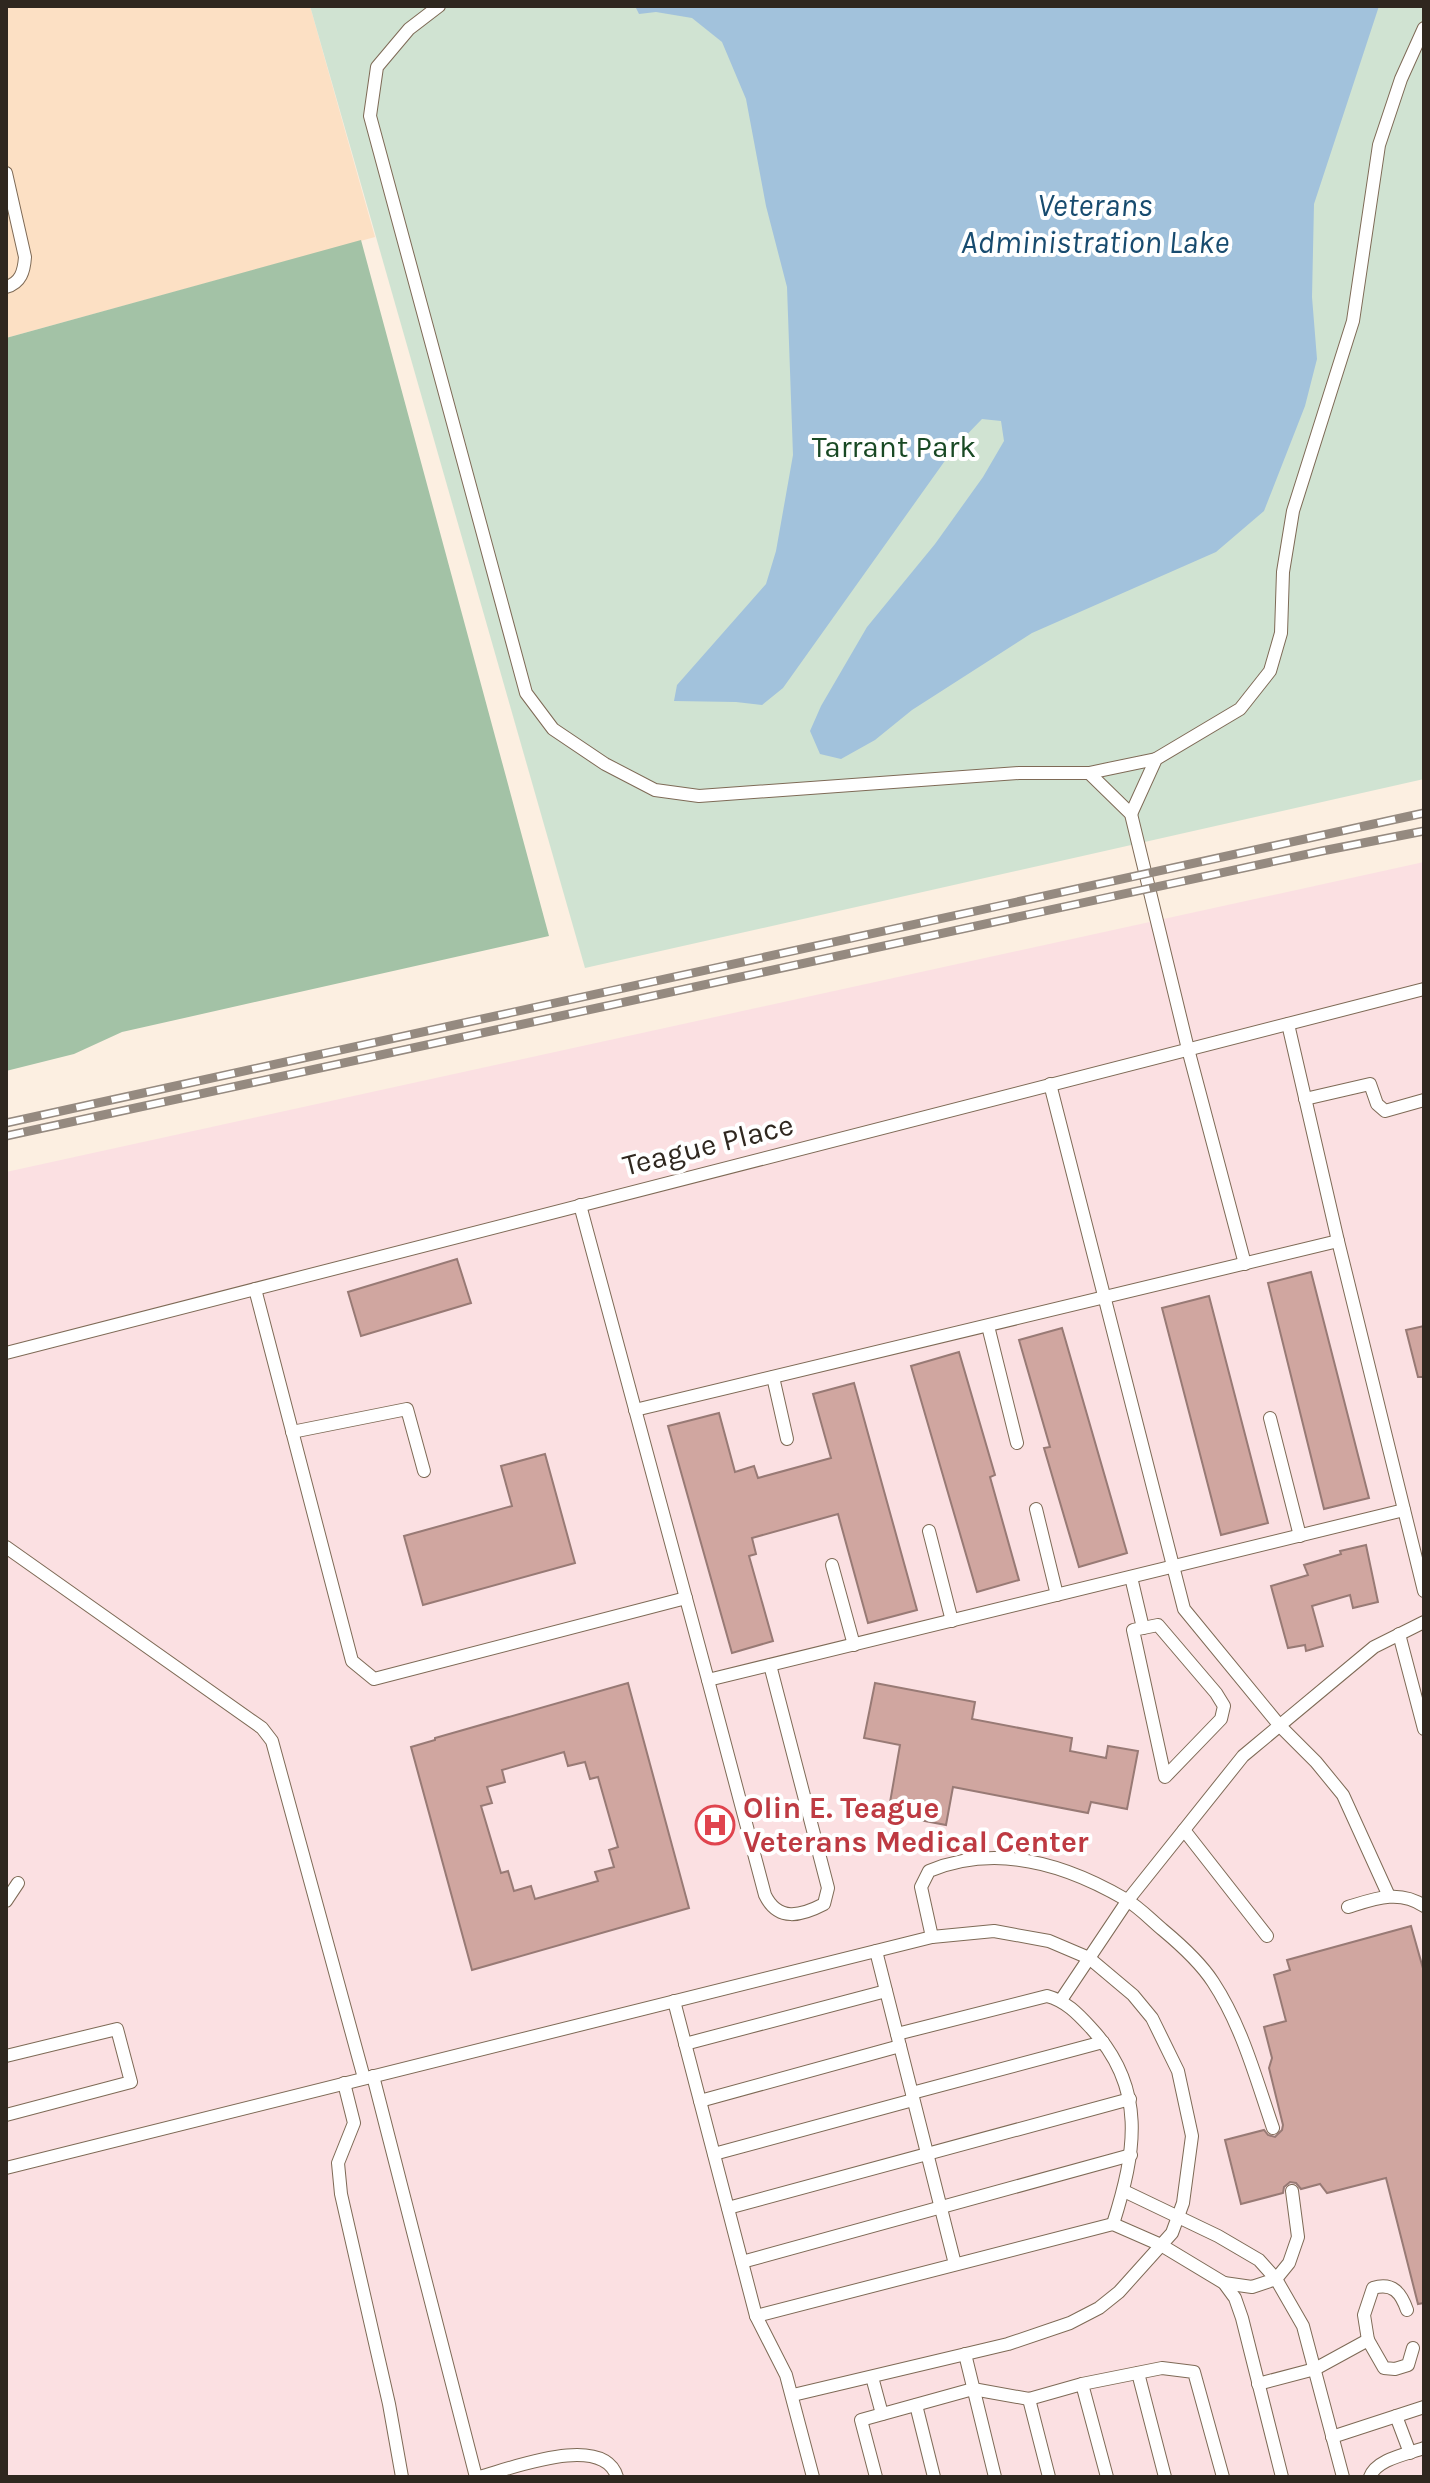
<svg xmlns="http://www.w3.org/2000/svg" width="1430" height="2483" viewBox="0 0 1430 2483" font-family="Karla,sans-serif">
<rect width="100%" height="100%" fill="#fcefe1"/>
<polygon fill="#fce0c4" points="6,6 310,6 375,237 6,338"/>
<polygon fill="#fbe0e2" points="1424,862 1424,2477 6,2477 6,1172"/>
<polygon fill="#d0e3d2" points="310,6 1424,6 1424,779 585,968"/>
<polygon fill="#a3c2a6" points="361,240 549,936 122,1032 74,1054 6,1071 6,338"/>
<polygon fill="#a2c2dc" points="635,6 1379,6 1314,204 1312,297 1317,359 1305,406 1264,511 1216,552 1032,633 912,710 875,740 841,759 820,754 810,731 821,706 867,627 935,544 983,477 1004,441 1001,421 982,419 954,448 783,688 762,705 736,702 674,701 677,685 766,584 776,551 793,455 787,287 766,206 746,99 722,42 692,18 656,12 639,14"/>
<g fill="#d0a6a0" stroke="#987a75" stroke-width="2" fill-rule="evenodd">
<polygon points="457,1259 471,1303 361,1336 348,1292"/>
<polygon points="1311,1272 1369,1498 1324,1509 1268,1283"/>
<polygon points="1209,1296 1268,1523 1221,1535 1162,1308"/>
<polygon points="1424,1326 1424,1377 1418,1377 1406,1330"/>
<polygon points="1062,1328 1127,1553 1079,1567 1044,1448 1050,1447 1019,1340"/>
<polygon points="959,1352 995,1475 990,1477 1019,1580 977,1592 911,1366"/>
<polygon points="854,1383 917,1610 868,1623 838,1514 752,1538 756,1554 749,1556 773,1641 732,1653 668,1426 719,1413 735,1472 754,1466 758,1478 831,1458 813,1394"/>
<polygon points="545,1454 575,1563 423,1605 404,1536 512,1506 501,1466"/>
<polygon points="1366,1545 1378,1602 1353,1608 1350,1595 1312,1606 1323,1646 1306,1651 1305,1645 1288,1648 1271,1586 1308,1575 1304,1565 1341,1554 1340,1551"/>
<path d="M628 1683 689 1908 472 1970 411 1747 435 1740V1738ZM564 1752 568 1766 585 1762 590 1779 598 1777 618 1847 609 1850 614 1867 595 1872 598 1881 535 1899 531 1886 514 1891 508 1871 501 1873 481 1806 492 1803 487 1787 505 1782 502 1770Z"/>
<polygon points="875,1683 975,1702 972,1719 1072,1738 1070,1751 1106,1758 1108,1746 1138,1751 1127,1809 1091,1802 1088,1813 953,1787 946,1825 888,1814 900,1745 864,1738"/>
<polygon points="1411,1926 1424,1972 1424,2303 1418,2304 1386,2178 1327,2193 1320,2184 1301,2189 1296,2183 1290,2182 1284,2187 1283,2193 1241,2204 1225,2140 1264,2130 1268,2135 1275,2137 1282,2130 1283,2125 1269,2068 1272,2058 1264,2027 1286,2021 1274,1975 1290,1970 1287,1960"/>
</g>
<g fill="none" stroke-linecap="round" stroke-linejoin="round">
<g stroke="#7e6a56" stroke-width="14">
<g id="lane">
<polyline points="439,6 409,29 377,67 370,116 526,693 553,729 605,764 655,790 699,796 1019,773 1089,773 1131,814 1188,1049 1245,1264"/>
<path d="M6 173 25 257C24 271 21 283 6 287"/>
<polyline points="1089,773 1156,759"/>
<polyline points="1131,814 1156,759 1240,709 1270,671 1281,633 1283,572 1293,511 1353,321 1379,145 1401,79 1424,28"/>
<polyline points="1288,1024 1338,1241 1424,1591"/>
<polyline points="1050,1084 1184,1609 1280,1726 1316,1762 1343,1795 1388,1894"/>
<polyline points="1305,1099 1370,1084 1377,1104 1385,1111 1424,1100"/>
<polyline points="580,1205 708,1680 1404,1510"/>
<polyline points="255,1289 352,1661 374,1679 686,1598"/>
<polyline points="988,1326 1017,1443"/>
<polyline points="6,1353 1424,989"/>
<polyline points="773,1377 787,1439"/>
<polyline points="635,1410 1338,1241"/>
<polyline points="1270,1418 1300,1536"/>
<polyline points="292,1432 407,1409 424,1471"/>
<polyline points="1036,1509 1057,1595"/>
<polyline points="929,1531 952,1621"/>
<polyline points="6,1547 262,1728 272,1741 364,2078"/>
<polyline points="832,1565 854,1645"/>
<polyline points="1131,1577 1143,1628"/>
<polygon points="1158,1625 1216,1693 1224,1706 1221,1719 1165,1777 1133,1630"/>
<polyline points="1399,1634 1424,1729"/>
<path d="M708 1680 765 1895C778 1922 801 1916 824 1904L828 1888 770 1665"/>
<polyline points="1184,1830 1267,1936"/>
<polyline points="6,1901 18,1883"/>
<path d="M1348 1907C1374 1899 1399 1889 1424 1906"/>
<path d="M932 1937 921 1887 929 1871C996 1843 1065 1864 1125 1899 1139 1907 1151 1920 1163 1930 1181 1945 1200 1962 1213 1982 1242 2026 1256 2079 1273 2128"/>
<polyline points="876,1951 955,2264"/>
<polyline points="1061,2000 1128,1900 1243,1756 1374,1647 1424,1622"/>
<polyline points="674,2001 756,2316 786,2375 813,2477"/>
<path d="M897 2034 1047 1996C1066 2001 1078 2014 1091 2028 1147 2088 1136 2152 1113 2224"/>
<polyline points="685,2044 886,1991"/>
<polyline points="6,2056 117,2029 131,2082 6,2115"/>
<polyline points="373,2076 476,2477"/>
<polyline points="344,2083 354,2123 338,2163 341,2194 389,2404 402,2477"/>
<polyline points="912,2093 1103,2042"/>
<polyline points="700,2101 900,2046"/>
<polyline points="714,2154 913,2100"/>
<polyline points="6,2168 932,1937 994,1931 1049,1941 1089,1958 1133,1995 1152,2018 1178,2071 1192,2136 1183,2203 1172,2233 1119,2292 1099,2308 1070,2323 1008,2344 793,2395"/>
<polyline points="1124,2191 1218,2236 1259,2260 1276,2279 1303,2326 1343,2477"/>
<polyline points="728,2208 1130,2099"/>
<polyline points="742,2262 1131,2155"/>
<polyline points="1224,2283 1252,2287 1276,2279 1289,2263 1298,2237 1292,2191"/>
<polyline points="756,2316 1113,2224 1161,2245 1224,2283 1235,2298 1242,2318 1282,2477"/>
<path d="M1368 2340 1364 2315 1373 2288C1393 2282 1401 2293 1407 2310"/>
<polyline points="965,2354 995,2477"/>
<polyline points="1138,2373 1165,2477"/>
<polyline points="872,2377 882,2414"/>
<polyline points="1082,2384 1107,2477"/>
<polyline points="1258,2384 1315,2369 1368,2340 1384,2368 1395,2369 1408,2365 1413,2348"/>
<polyline points="1029,2399 1049,2477"/>
<polyline points="916,2405 934,2477"/>
<polyline points="1396,2416 1410,2453"/>
<polyline points="1332,2437 1424,2407"/>
<path d="M479 2477C510 2469 603 2432 617 2477"/>
<polyline points="876,2477 861,2420 973,2389 1029,2399 1082,2384 1162,2368 1194,2372 1223,2477"/>
<path d="M1370 2477C1376 2459 1408 2454 1424 2448"/>
</g>
</g>
<use href="#lane" stroke="#fff" stroke-width="12"/>
<g stroke="#958a80" stroke-width="9">
<g id="rail">
<polyline points="6,1123 1424,813"/>
<polyline points="6,1136 1322,851 1424,831"/>
</g>
</g>
<use href="#rail" stroke="#fff" stroke-width="6" stroke-dasharray="18" stroke-linecap="butt"/>
</g>
<defs>
<g id="hospital-ring" transform="scale(2)"><circle r="9.5" fill="#fff" stroke="#e0444e" stroke-width="1.5"/><path d="M-5-5h3v3.5h4V-5h3V5h-3V1.5h-4V5h-3Z" fill="#e0444e"/></g>
</defs>
<g fill-rule="evenodd">
<use href="#hospital-ring" x="715" y="1825"/>
</g>
<g text-anchor="middle" dominant-baseline="central" stroke-width="8" stroke-linejoin="round" paint-order="stroke">
<g font-size="30" fill="#194924" stroke="#fff">
<text x="894" y="447">Tarrant Park</text>
</g>
<g font-size="30" fill="#2f271f" stroke="#fff">
<text transform="translate(708 1145) rotate(-14)">Teague Place</text>
</g>
<g font-size="30" font-weight="bold" fill="#be3a42" stroke="#fff" text-anchor="start">
<text x="743" y="1808">Olin E. Teague<tspan x="743" dy="34">Veterans Medical Center</tspan></text>
</g>
<g font-size="32" font-style="italic" fill="#174b6f" stroke="#fff">
<text x="1095" y="205">Veterans<tspan x="1095" dy="37">Administration Lake</tspan></text>
</g>
</g>
<rect width="1430" height="2483" fill="none" stroke="#2f271f" stroke-width="16"/>
</svg>
